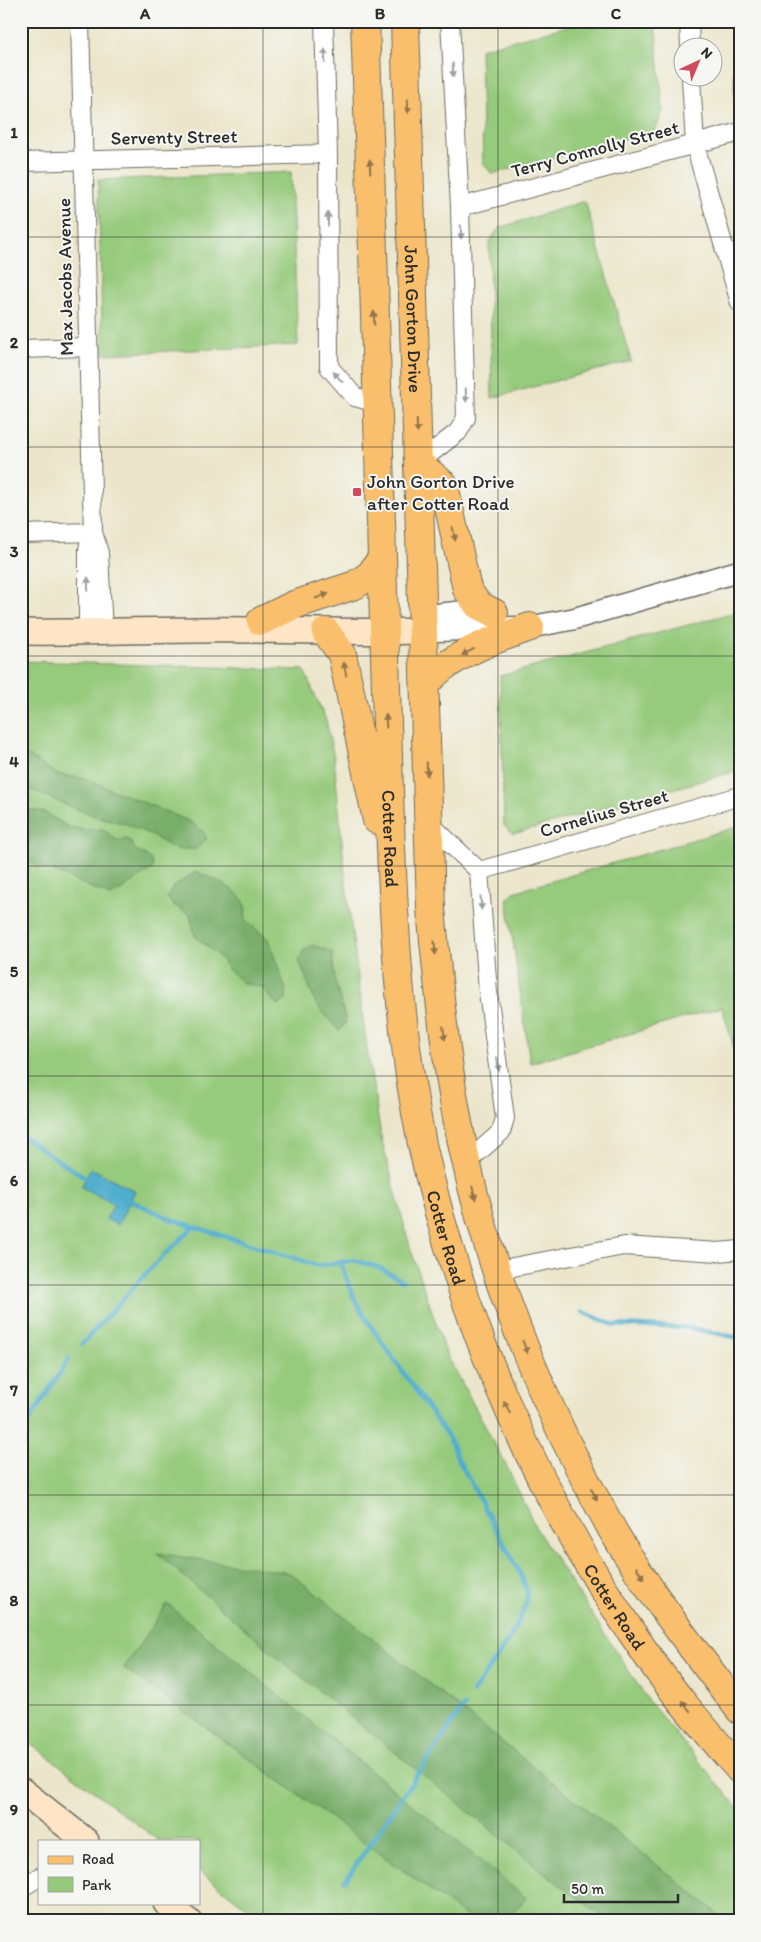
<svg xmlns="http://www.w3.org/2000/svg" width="761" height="1942" viewBox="0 0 761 1942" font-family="Itim,sans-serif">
<rect width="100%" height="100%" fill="#f6f6f2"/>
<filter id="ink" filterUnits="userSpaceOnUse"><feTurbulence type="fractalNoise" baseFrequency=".02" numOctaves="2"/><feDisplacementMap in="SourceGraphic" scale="10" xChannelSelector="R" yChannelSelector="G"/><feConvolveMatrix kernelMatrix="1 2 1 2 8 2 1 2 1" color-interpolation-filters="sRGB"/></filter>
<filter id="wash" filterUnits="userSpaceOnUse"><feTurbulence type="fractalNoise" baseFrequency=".0096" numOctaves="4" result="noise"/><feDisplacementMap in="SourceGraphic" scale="20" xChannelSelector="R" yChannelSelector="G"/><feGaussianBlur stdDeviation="1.12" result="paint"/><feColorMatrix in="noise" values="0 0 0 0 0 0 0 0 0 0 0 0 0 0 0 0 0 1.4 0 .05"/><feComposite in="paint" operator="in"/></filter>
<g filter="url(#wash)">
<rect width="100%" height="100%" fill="#ebe6cb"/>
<g fill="#96ca7b" stroke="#607a53">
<polygon points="587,21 655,21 663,110 655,131 492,174 483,163 480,49"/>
<polygon points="733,21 740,21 740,120 735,121"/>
<polygon points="291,172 298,345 103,354 98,180"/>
<polygon points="585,201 631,361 492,398 489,242 499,228"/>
<polygon points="740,611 740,770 513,834 504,826 500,676"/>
<polygon points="21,661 304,670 326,720 334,758 346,884 367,1049 382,1142 410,1247 446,1353 510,1473 537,1530 647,1699 740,1810 740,1921 264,1921 199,1871 199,1841 159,1841 21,1736"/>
<polygon points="740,826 740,1069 722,1007 530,1063 507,899 514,892"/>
</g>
<g fill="#78ae6b" stroke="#526c4b">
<polygon points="21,751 56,774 86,779 191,822 203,832 207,839 196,849 175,849 151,835 127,824 95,816 64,804 21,785"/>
<path d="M21 804 31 810 44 812 68 827 86 830 102 829 117 840 128 839C131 842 133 847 136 850 143 856 151 853 153 868L123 889 110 896 51 870 36 867 26 859H21Z"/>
<path d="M196 872C210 877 240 889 245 905 246 910 245 916 246 921L268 939 286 990V1000L278 1005 270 998 262 987 243 983 228 969 220 957 195 936 190 915 172 904 167 897 173 887Z"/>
<polygon points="312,945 332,952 335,981 346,1022 339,1031 316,1004 299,960 303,951"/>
<polygon points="157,1553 290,1573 727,1921 609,1921 556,1882 282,1661"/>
<polygon points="167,1604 526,1898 506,1921 473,1921 124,1668"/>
</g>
<polygon fill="#4fadcd" stroke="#3d6c7c" points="91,1168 135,1191 118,1225 106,1219 114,1204 81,1187"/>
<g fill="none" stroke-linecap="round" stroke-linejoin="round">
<g stroke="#4fadcd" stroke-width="4.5">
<polyline points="21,1135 70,1168 89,1179"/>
<polyline points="125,1198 173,1220 319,1266 354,1260 380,1268 403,1281"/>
<path d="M340 1262 355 1300 372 1328 449 1438 458 1459 523 1579C524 1585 528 1592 527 1598 523 1625 488 1669 473 1693"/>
<polyline points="583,1312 614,1325 689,1328 740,1338"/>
<polyline points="82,1344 151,1268 193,1227"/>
<polyline points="21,1433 69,1359"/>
<polyline points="345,1881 464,1706"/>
</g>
</g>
</g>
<g filter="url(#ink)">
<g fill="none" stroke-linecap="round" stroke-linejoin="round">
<g stroke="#6e6c63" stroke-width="20">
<g id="minor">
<polyline points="80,21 93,532 99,553 103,633"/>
<polyline points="324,21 328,154 329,367 355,397 377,403"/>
<polyline points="689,21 690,48"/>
<polyline points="691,78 695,145 740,303"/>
<polyline points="21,162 328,154"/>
<polyline points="460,207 740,132"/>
<polyline points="21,349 88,347"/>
<polyline points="418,463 458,432 466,418 460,207 450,21"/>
<polyline points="21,534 93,532"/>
<polyline points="88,633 88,550 89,544"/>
<polyline points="429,823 479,871 488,992 505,1118 501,1132 466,1163"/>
<polyline points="479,871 740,796"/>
<polyline points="497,1270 624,1246 718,1252 740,1250"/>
<polyline points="21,1888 39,1877"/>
</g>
</g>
<g stroke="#6e6c63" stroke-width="24">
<g id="tertiary">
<polyline points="423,616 461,612 495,613"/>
<polyline points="424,631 530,627 573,619 740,571"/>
</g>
</g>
<g stroke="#6e6c63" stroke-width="28">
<g id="secondary">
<path d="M21 632C81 633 140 630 200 630 275 629 349 633 424 631"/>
<polyline points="21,1790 86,1841"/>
<polyline points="166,1903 189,1921"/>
</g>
</g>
<g stroke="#6e6c63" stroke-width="30">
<g id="primary">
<path id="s1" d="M365 21C371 199 378 378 382 556 384 645 387 734 390 823 394 930 400 1038 422 1144 462 1326 540 1503 647 1655 675 1696 708 1733 740 1770"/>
<path id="s2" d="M405 21 431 909C439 994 447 1078 466 1161 494 1288 549 1418 613 1531 650 1594 695 1652 740 1710"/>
<polyline points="418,463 444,485 467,589 478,605 494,613"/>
<polyline points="261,621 294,605 355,585 370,575 382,558"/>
<polyline points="326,632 342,654 377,820"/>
<path d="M425 684C432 677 439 669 448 664 473 647 501 637 530 627"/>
</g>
</g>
<use href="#minor" stroke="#fff" stroke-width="18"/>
<use href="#tertiary" stroke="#fff" stroke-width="21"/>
<use href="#secondary" stroke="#fde5c5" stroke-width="25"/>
<use href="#primary" stroke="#f9bf6d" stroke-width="28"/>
</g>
<defs><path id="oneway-solid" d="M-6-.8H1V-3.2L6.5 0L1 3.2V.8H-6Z" transform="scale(1.25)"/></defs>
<g fill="#a0a0a0">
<use href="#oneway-solid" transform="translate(325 56) rotate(-91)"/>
<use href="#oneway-solid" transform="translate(453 70) rotate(87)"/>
<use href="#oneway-solid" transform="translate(328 219) rotate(-90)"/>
<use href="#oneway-solid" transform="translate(461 232) rotate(88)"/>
<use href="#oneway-solid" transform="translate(338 377) rotate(-132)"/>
<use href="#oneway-solid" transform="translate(466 395) rotate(88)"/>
<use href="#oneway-solid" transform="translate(88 584) rotate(-90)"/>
<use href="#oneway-solid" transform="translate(481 903) rotate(86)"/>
<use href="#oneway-solid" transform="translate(498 1064) rotate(82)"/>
</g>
<g fill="#92754c">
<use href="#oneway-solid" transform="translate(408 106) rotate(88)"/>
<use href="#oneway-solid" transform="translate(370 166) rotate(-92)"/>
<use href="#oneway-solid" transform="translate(374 318) rotate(-92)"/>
<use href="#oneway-solid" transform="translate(417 426) rotate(88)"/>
<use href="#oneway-solid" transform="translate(454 534) rotate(78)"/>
<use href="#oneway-solid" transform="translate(322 596) rotate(-19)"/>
<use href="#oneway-solid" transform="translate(468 652) rotate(153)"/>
<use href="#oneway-solid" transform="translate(345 669) rotate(-100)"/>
<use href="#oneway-solid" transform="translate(386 721) rotate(-92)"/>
<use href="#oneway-solid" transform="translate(427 769) rotate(88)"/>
<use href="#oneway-solid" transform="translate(435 948) rotate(85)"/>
<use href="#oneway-solid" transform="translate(444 1033) rotate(83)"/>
<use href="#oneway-solid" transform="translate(474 1193) rotate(75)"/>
<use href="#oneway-solid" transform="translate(525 1347) rotate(69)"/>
<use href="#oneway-solid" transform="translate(507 1407) rotate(-115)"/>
<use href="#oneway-solid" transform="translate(594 1494) rotate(62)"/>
<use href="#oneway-solid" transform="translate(640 1573) rotate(58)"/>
<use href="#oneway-solid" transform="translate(686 1706) rotate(-129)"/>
</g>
</g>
<path fill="none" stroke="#2b2b2b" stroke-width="1" stroke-opacity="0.55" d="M263 21V1921M498 21V1921M21 237H740M21 447H740M21 656H740M21 866H740M21 1076H740M21 1285H740M21 1495H740M21 1705H740"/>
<rect fill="#d1495b" stroke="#f6f6f2" stroke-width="2" x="352" y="487" width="10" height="10" rx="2.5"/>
<g text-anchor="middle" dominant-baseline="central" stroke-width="4" stroke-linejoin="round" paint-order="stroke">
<g font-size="19" fill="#2b2b2b" stroke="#f6f6f2">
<text transform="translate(174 137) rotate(-1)">Serventy Street</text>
<text transform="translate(595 149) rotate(-15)">Terry Connolly Street</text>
<text transform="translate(65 277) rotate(-91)">Max Jacobs Avenue</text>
<text stroke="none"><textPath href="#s2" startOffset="298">John Gorton Drive</textPath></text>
<text transform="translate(604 813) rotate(-16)">Cornelius Street</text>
<text stroke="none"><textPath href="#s1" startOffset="818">Cotter Road</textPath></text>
<text stroke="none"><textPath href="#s1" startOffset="1222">Cotter Road</textPath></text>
<text stroke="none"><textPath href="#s1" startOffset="1629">Cotter Road</textPath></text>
</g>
<g font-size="19" fill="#2b2b2b" stroke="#f6f6f2" text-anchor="start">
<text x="367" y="481">John Gorton Drive<tspan x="367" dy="22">after Cotter Road</tspan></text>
</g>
</g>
<rect width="761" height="1942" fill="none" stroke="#f6f6f2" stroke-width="55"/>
<rect x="38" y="1840" width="162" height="65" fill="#f6f6f2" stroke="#a5a5a2"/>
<rect x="48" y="1856" width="25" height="8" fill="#f9bf6d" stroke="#a5a5a2"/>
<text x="82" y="1864" font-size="15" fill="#2b2b2b">Road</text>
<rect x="48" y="1877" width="25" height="15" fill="#96ca7b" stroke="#a5a5a2"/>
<text x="82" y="1890" font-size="15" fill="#2b2b2b">Park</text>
<g transform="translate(698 62) rotate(44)"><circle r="24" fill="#f6f6f2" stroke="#a5a5a2"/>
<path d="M0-4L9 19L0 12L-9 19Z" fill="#d1495b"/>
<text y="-8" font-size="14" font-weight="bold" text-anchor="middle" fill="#2b2b2b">N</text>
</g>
<path d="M564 1894v8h114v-8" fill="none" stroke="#2b2b2b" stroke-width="2.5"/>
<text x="571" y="1894" font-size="15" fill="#2b2b2b" stroke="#f6f6f2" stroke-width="4" paint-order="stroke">50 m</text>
<rect x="28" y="28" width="706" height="1886" fill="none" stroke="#2b2b2b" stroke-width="2"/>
<g font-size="16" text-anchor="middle" font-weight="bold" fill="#2b2b2b">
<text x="145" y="19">A</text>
<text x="380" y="19">B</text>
<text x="616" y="19">C</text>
<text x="14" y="138">1</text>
<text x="14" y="348">2</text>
<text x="14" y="557">3</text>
<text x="14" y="767">4</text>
<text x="14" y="977">5</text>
<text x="14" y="1186">6</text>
<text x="14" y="1396">7</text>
<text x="14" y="1606">8</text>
<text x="14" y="1815">9</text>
</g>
</svg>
